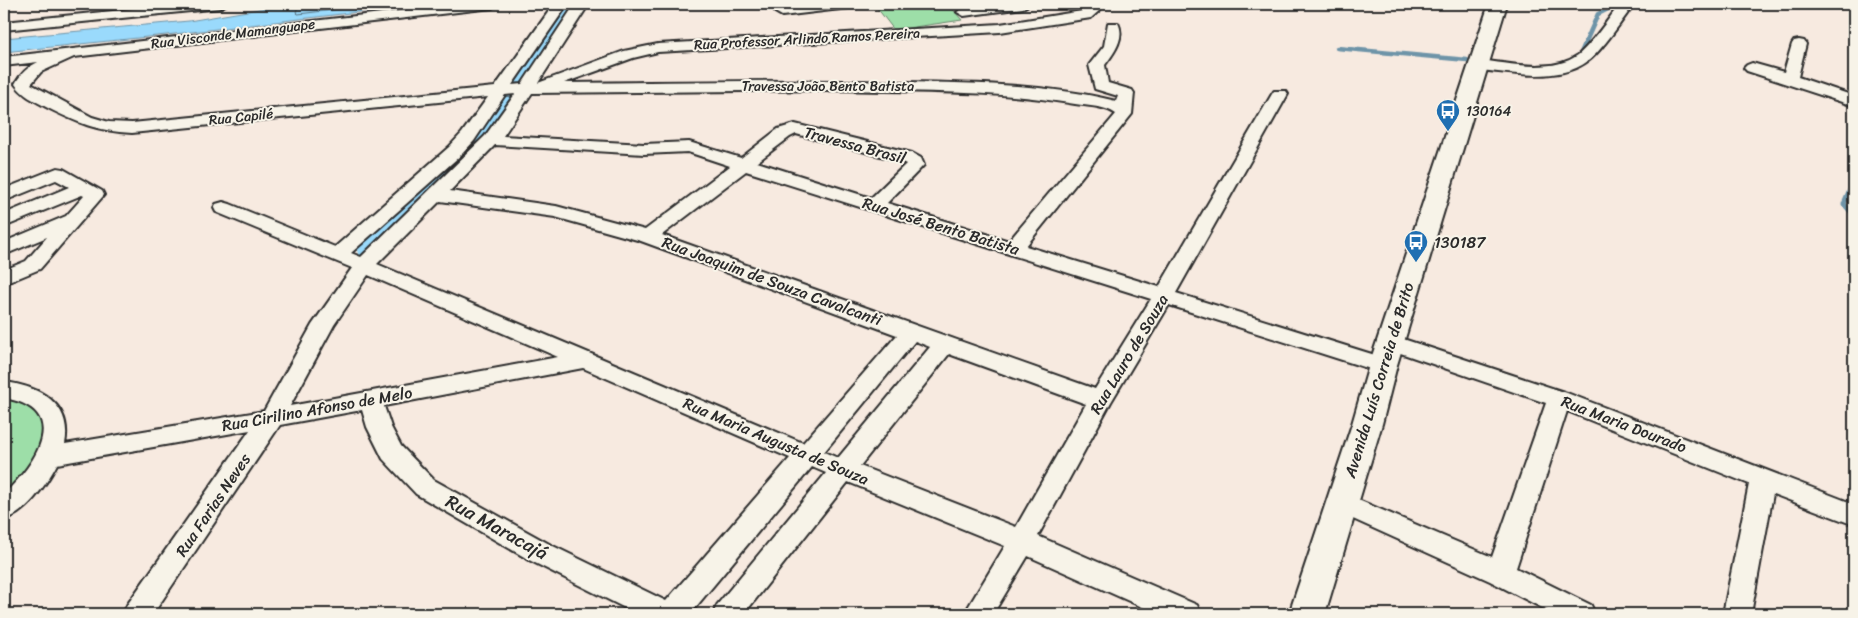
<svg xmlns="http://www.w3.org/2000/svg" width="1858" height="618" viewBox="0 0 1858 618" font-family="Sriracha,sans-serif">
<rect width="100%" height="100%" fill="#f7eae0"/>
<filter id="ink" filterUnits="userSpaceOnUse"><feTurbulence type="fractalNoise" baseFrequency=".02" numOctaves="2"/><feDisplacementMap in="SourceGraphic" scale="10" xChannelSelector="R" yChannelSelector="G"/><feConvolveMatrix kernelMatrix="1 2 1 2 8 2 1 2 1" color-interpolation-filters="sRGB"/></filter>
<g filter="url(#ink)">
<g fill="#9ddea8" stroke="#64846a">
<polygon points="874,4 948,4 962,20 894,30"/>
<polygon points="4,389 28,395 55,430 26,489 4,510"/>
</g>
<polygon fill="#9adafc" stroke="#6e94a8" points="326,4 425,4 166,35 4,52 4,38 189,21 259,9"/>
<g fill="none" stroke-linecap="round" stroke-linejoin="round">
<polyline stroke="#57717f" stroke-width="1" points="299,4 296,12 298,14 383,4"/>
<g stroke="#6e94a8" stroke-width="4.5">
<polyline points="1337,48 1467,60"/>
<polyline points="1577,57 1580,55 1598,14 1618,4"/>
</g>
<polyline stroke="#6e94a8" stroke-width="5" points="1854,181 1844,204 1854,215"/>
<polygon fill="#9adafc" fill-rule="evenodd" points="567,4 579,4 484,146 373,255 366,257 359,255 357,251 359,247 472,140"/>
<g stroke="#2b2b2b" stroke-width="4">
<g id="minor">
<polygon points="182,4 227,4 220,8 4,30 4,22"/>
<path d="M459 4H499L492 8 74 57 41 72 31 84 92 117 109 122 132 123 495 87 554 4H568L512 85 522 84 575 4H589L538 83 624 51 658 44 1000 24 1082 11 1085 9 1080 4H1095L1100 10 1091 18 1000 32 658 52 633 58 564 83C676 82 789 79 901 82 973 83 1047 84 1116 101L1118 96 1095 89 1089 65 1104 46 1108 23H1118C1126 38 1113 54 1105 65L1108 83 1132 90 1134 93 1132 114 1026 246 1159 287 1272 94 1274 91H1286L1288 94 1176 293 1391 360 1394 365 1391 370 1383 373 1169 305 1111 402 1038 536 1197 605 1201 614H1158L1028 556 993 614H964L1005 546 848 482 744 614H713L717 605 826 473 812 467 690 614H637L531 561 416 494 383 459 367 427 362 410 280 425 153 614H123L127 605 250 430 57 464C46 485 27 513 4 520V494C35 465 73 410 4 398V382C38 386 73 403 65 444L264 411 312 325 352 268 216 212 214 208 216 204 223 202 230 204 335 247 449 147 462 133 488 97 132 133C96 131 78 123 46 107 34 100 23 96 15 84 21 73 28 67 38 62L4 66V57ZM838 90C917 92 997 90 1075 104 1088 106 1105 106 1116 114L1009 241 887 203 924 165 921 158 912 153 795 124 778 129 741 158 689 142 644 144 503 136 532 93ZM515 94 485 136 361 257 351 253 461 155 474 141 505 95ZM796 134 900 161 906 164 871 198 757 162 790 137ZM495 145 644 154 688 152 730 166 645 230 556 206 450 191ZM746 171 1151 299 1095 389 662 235ZM440 201 555 217 641 241 897 335 803 443 377 264ZM368 275 558 357 290 406 334 325ZM915 341 930 347 838 458 824 452ZM949 354 1086 404 1016 527 860 466ZM583 368 790 458 666 601 551 545 434 480 401 446 391 427 384 406Z"/>
<polygon points="816,4 856,4 849,8 782,16 775,12 782,8"/>
<polygon points="994,4 1030,4 1023,8 964,16 957,12 964,8"/>
<path d="M1620 4H1634C1625 17 1600 53 1588 61 1559 83 1513 73 1479 70L1474 68 1471 65 1474 62 1479 60C1509 63 1552 74 1578 55 1591 45 1609 18 1620 4Z"/>
<polygon points="1799,40 1804,41 1806,44 1798,77 1854,96 1854,106 1747,71 1744,68 1747,65 1752,63 1784,72 1792,44 1794,41"/>
<polygon points="57,168 63,169 102,191 104,195 40,269 4,284 4,270 26,261 47,237 4,255 4,242 66,216 84,196 82,195 4,227 4,214 69,187 56,180 4,201 4,189"/>
<polygon points="1391,335 1567,393 1854,504 1854,525 1773,494 1751,614 1723,614 1749,484 1567,411 1516,568 1591,605 1595,614 1554,614 1490,581 1333,510 1329,503 1333,496 1342,493 1492,557 1546,403 1383,347 1380,342 1383,337"/>
</g>
</g>
<g stroke="#2b2b2b" stroke-width="4">
<polygon id="major" points="1489,4 1507,4 1397,365 1382,424 1325,614 1289,614 1352,424 1369,365"/>
</g>
<use href="#minor" fill="#f7f3e8" fill-rule="evenodd"/>
<use href="#major" fill="#f7f3e8" fill-rule="evenodd"/>
</g>
</g>
<defs>
<g id="bus-pin" transform="scale(1.25)"><path d="M0 17L-7.5 6A9.5 9.5 0 1 1 7.5 6Z" fill="#1f6fb2" stroke="#f7f3e8"/><path d="M-5-6H5V4H4V6H2V4H-2V6H-4V4H-5ZM-3.5-4V0h7V-4ZM-3.5 1.2v1.5H-2V1.2ZM2 1.2v1.5H3.5V1.2Z" fill="#fff"/></g>
</defs>
<g fill-rule="evenodd">
<use href="#bus-pin" x="1448" y="111"/>
<use href="#bus-pin" x="1416" y="242"/>
</g>
<g text-anchor="middle" dominant-baseline="central" stroke-width="4" stroke-linejoin="round" paint-order="stroke">
<g font-size="14" fill="#2b2b2b" stroke="#f7f3e8">
<text transform="translate(233 34) rotate(-7)">Rua Visconde Mamanguape</text>
<text transform="translate(807 39) rotate(-3)">Rua Professor Arlindo Ramos Pereira</text>
<text x="828" y="86">Travessa João Bento Batista</text>
<text transform="translate(241 117) rotate(-6)">Rua Capilé</text>
</g>
<g font-size="14" fill="#2b2b2b" stroke="#f7f3e8" text-anchor="start">
<text x="1466" y="111">130164</text>
</g>
<g font-size="16" fill="#2b2b2b" stroke="#f7f3e8">
<text transform="translate(855 145) rotate(15)">Travessa Brasil</text>
<text transform="translate(941 226) rotate(17)">Rua José Bento Batista</text>
<text transform="translate(772 281) rotate(20)">Rua Joaquim de Souza Cavalcanti</text>
<text transform="translate(1129 354) rotate(-59)">Rua Lauro de Souza</text>
<text transform="translate(1379 380) rotate(-73)">Avenida Luís Correia de Brito</text>
<text transform="translate(317 409) rotate(-10)">Rua Cirilino Afonso de Melo</text>
<text transform="translate(1624 424) rotate(21)">Rua Maria Dourado</text>
<text transform="translate(776 441) rotate(23)">Rua Maria Augusta de Souza</text>
<text transform="translate(213 505) rotate(-56)">Rua Farias Neves</text>
</g>
<g font-size="16" fill="#2b2b2b" stroke="#f7f3e8" text-anchor="start">
<text x="1434" y="242">130187</text>
</g>
<g font-size="19" fill="#2b2b2b" stroke="#f7f3e8">
<text transform="translate(497 527) rotate(29)">Rua Maracajá</text>
</g>
</g>
<rect width="1858" height="618" fill="none" stroke="#f7f3e8" stroke-width="20"/>
<rect x="10" y="10" width="1838" height="598" fill="none" stroke="#2b2b2b" stroke-width="2" filter="url(#ink)"/>
</svg>
